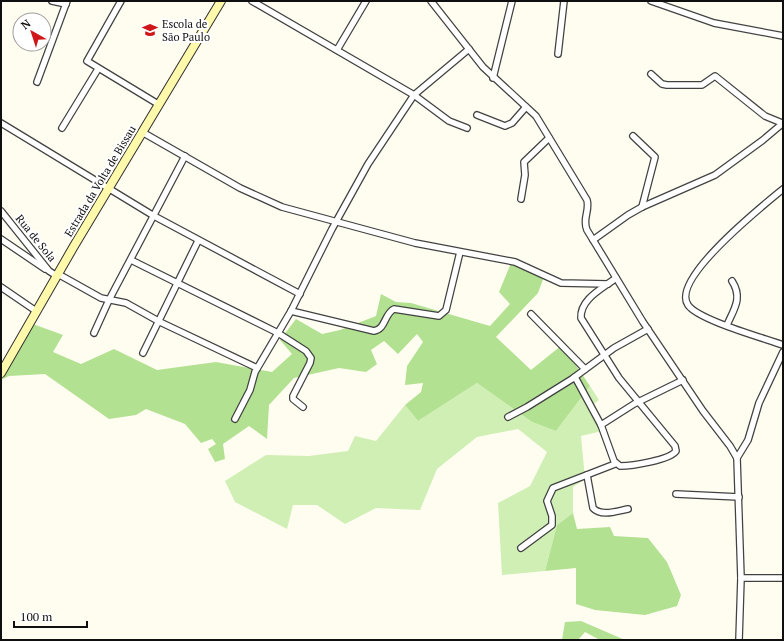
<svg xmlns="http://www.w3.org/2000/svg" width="784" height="641" viewBox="0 0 784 641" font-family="'PT Serif',serif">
<rect width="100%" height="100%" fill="#fffdf0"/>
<polygon fill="#d0efb4" points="477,383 532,422 556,431 590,386 599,400 590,407 602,431 581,436 585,479 573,487 573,513 557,525 545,571 502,575 498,503 530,486 547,452 518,429 477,437 437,469 420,510 376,508 345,524 317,505 293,505 287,529 235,502 225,481 266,455 309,456 348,451 355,436 376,441 405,405 418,421"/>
<g fill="#b3e192">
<polygon points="511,263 545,274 538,293 496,337 531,370 562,345 590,386 556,431 532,422 477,383 418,421 405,405 421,392 423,383 405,385 407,366 423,342 417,334 398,354 384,341 371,350 377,364 366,372 339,368 294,378 269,405 267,439 249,426 223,444 225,459 215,462 208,449 216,444 212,439 201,443 185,424 146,409 136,415 109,419 45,374 9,376 1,380 33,324 63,335 53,352 81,364 114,349 157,370 216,362 272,372 292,354 280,340 296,319 322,334 340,330 376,316 381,294 396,302 411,303 490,326 510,304 499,292"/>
<polygon points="573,513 577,529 610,527 614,536 648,538 667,562 681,595 677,606 645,615 595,610 576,604 576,568 545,571 557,525"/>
<polygon points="581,621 625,640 626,640 600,640 585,632 578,640 562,640 565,622"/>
</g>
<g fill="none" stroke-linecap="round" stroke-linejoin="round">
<g stroke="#424242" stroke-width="8">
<g id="street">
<polyline points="52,1 66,4"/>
<polyline points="121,1 87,61 158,104"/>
<polyline points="252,1 414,95 449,121 467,128"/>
<path d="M431 1 483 67 536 116 587 200C590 211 582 219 587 230L643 322 703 411 730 446 737 458 741 578 739 640"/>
<polyline points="651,1 714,23 783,36"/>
<polyline points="337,50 366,1"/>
<polyline points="558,54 564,1"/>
<polyline points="651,74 662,84 667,85 702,85 715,76 765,116 782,123"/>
<polyline points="493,78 512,1"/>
<polyline points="37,82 67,1"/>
<polyline points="477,115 505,126 512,123 526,107"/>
<polyline points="1,123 154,216 300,294"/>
<polyline points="62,128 98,69"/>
<polyline points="142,132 240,188 282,207 415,243 515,262 561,283 608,284"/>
<polyline points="633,136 655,157 642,207"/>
<path d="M783 189C765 204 670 279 688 305 698 320 764 338 783 345"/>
<polyline points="521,199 525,175 524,162 549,138"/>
<polyline points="1,211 49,271 57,276"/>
<polyline points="1,239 45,269"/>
<polyline points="593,240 628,215 642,207 715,175 763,140 783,123"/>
<polyline points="131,260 278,333 306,351 311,358 310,363 293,396 293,399 303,407"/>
<polyline points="58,274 101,298 126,303 160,322 257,368"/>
<polyline points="1,287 36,311"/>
<path d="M291 311 374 331C386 329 384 314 394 309L439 316 446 310 460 252"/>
<polyline points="531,314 585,369"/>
<path d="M727 325C734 309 743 298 732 281"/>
<polyline points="94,333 109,300 185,156"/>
<polyline points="143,353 198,241"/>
<polyline points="575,377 601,425 634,404 683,380"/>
<polyline points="508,417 527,407 572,379 614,348 648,329"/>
<polyline points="235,419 250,390 255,372 291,311 332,229 368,164 414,95 469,49"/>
<path d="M601 425 614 461 620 466C632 466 670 460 676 451L675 446 619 378 581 318C580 299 602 289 616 278"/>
<polyline points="737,458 748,440 759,403 783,352"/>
<path d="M587 475 593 508C601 517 617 511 628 509"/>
<polyline points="676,494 739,497"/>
<polyline points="521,548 552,525 552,516 547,501 553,488 615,464"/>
<polyline points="741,578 783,578"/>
</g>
</g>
<g stroke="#313131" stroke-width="10">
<polyline id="secondary" points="1,373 74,246 221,1"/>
</g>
<use href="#street" stroke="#fff" stroke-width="5.5"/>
<use href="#secondary" stroke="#fff9ab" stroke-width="8"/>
</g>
<defs>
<g id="school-bare" transform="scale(1.2)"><path d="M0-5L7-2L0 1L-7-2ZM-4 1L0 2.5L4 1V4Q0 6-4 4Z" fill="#cf1618" stroke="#fff" stroke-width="2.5" paint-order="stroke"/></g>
</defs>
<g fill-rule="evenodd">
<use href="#school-bare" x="150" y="30"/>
</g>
<g text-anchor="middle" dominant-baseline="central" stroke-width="4" stroke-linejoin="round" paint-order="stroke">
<g font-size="11" fill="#0f0f0f" stroke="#fff" text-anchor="start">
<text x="162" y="24">Escola de<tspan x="162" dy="13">São Paulo</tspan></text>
</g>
<g font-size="11" fill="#0f0f0f" stroke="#fff">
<text transform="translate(100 181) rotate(-59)">Estrada da Volta de Bissau</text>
<text transform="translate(36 238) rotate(51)">Rua de Sola</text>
</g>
</g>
<rect width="784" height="641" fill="none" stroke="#0f0f0f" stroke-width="4"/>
<g transform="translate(32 32) rotate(321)"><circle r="19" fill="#ffffff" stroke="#9f9f9f"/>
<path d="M0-3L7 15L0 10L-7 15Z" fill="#cf1618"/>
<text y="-6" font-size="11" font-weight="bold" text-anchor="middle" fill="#0f0f0f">N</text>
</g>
<path d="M14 621v6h73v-6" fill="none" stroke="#0f0f0f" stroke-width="2"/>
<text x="20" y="621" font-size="12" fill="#0f0f0f" stroke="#ffffff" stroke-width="3" paint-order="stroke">100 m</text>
</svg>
